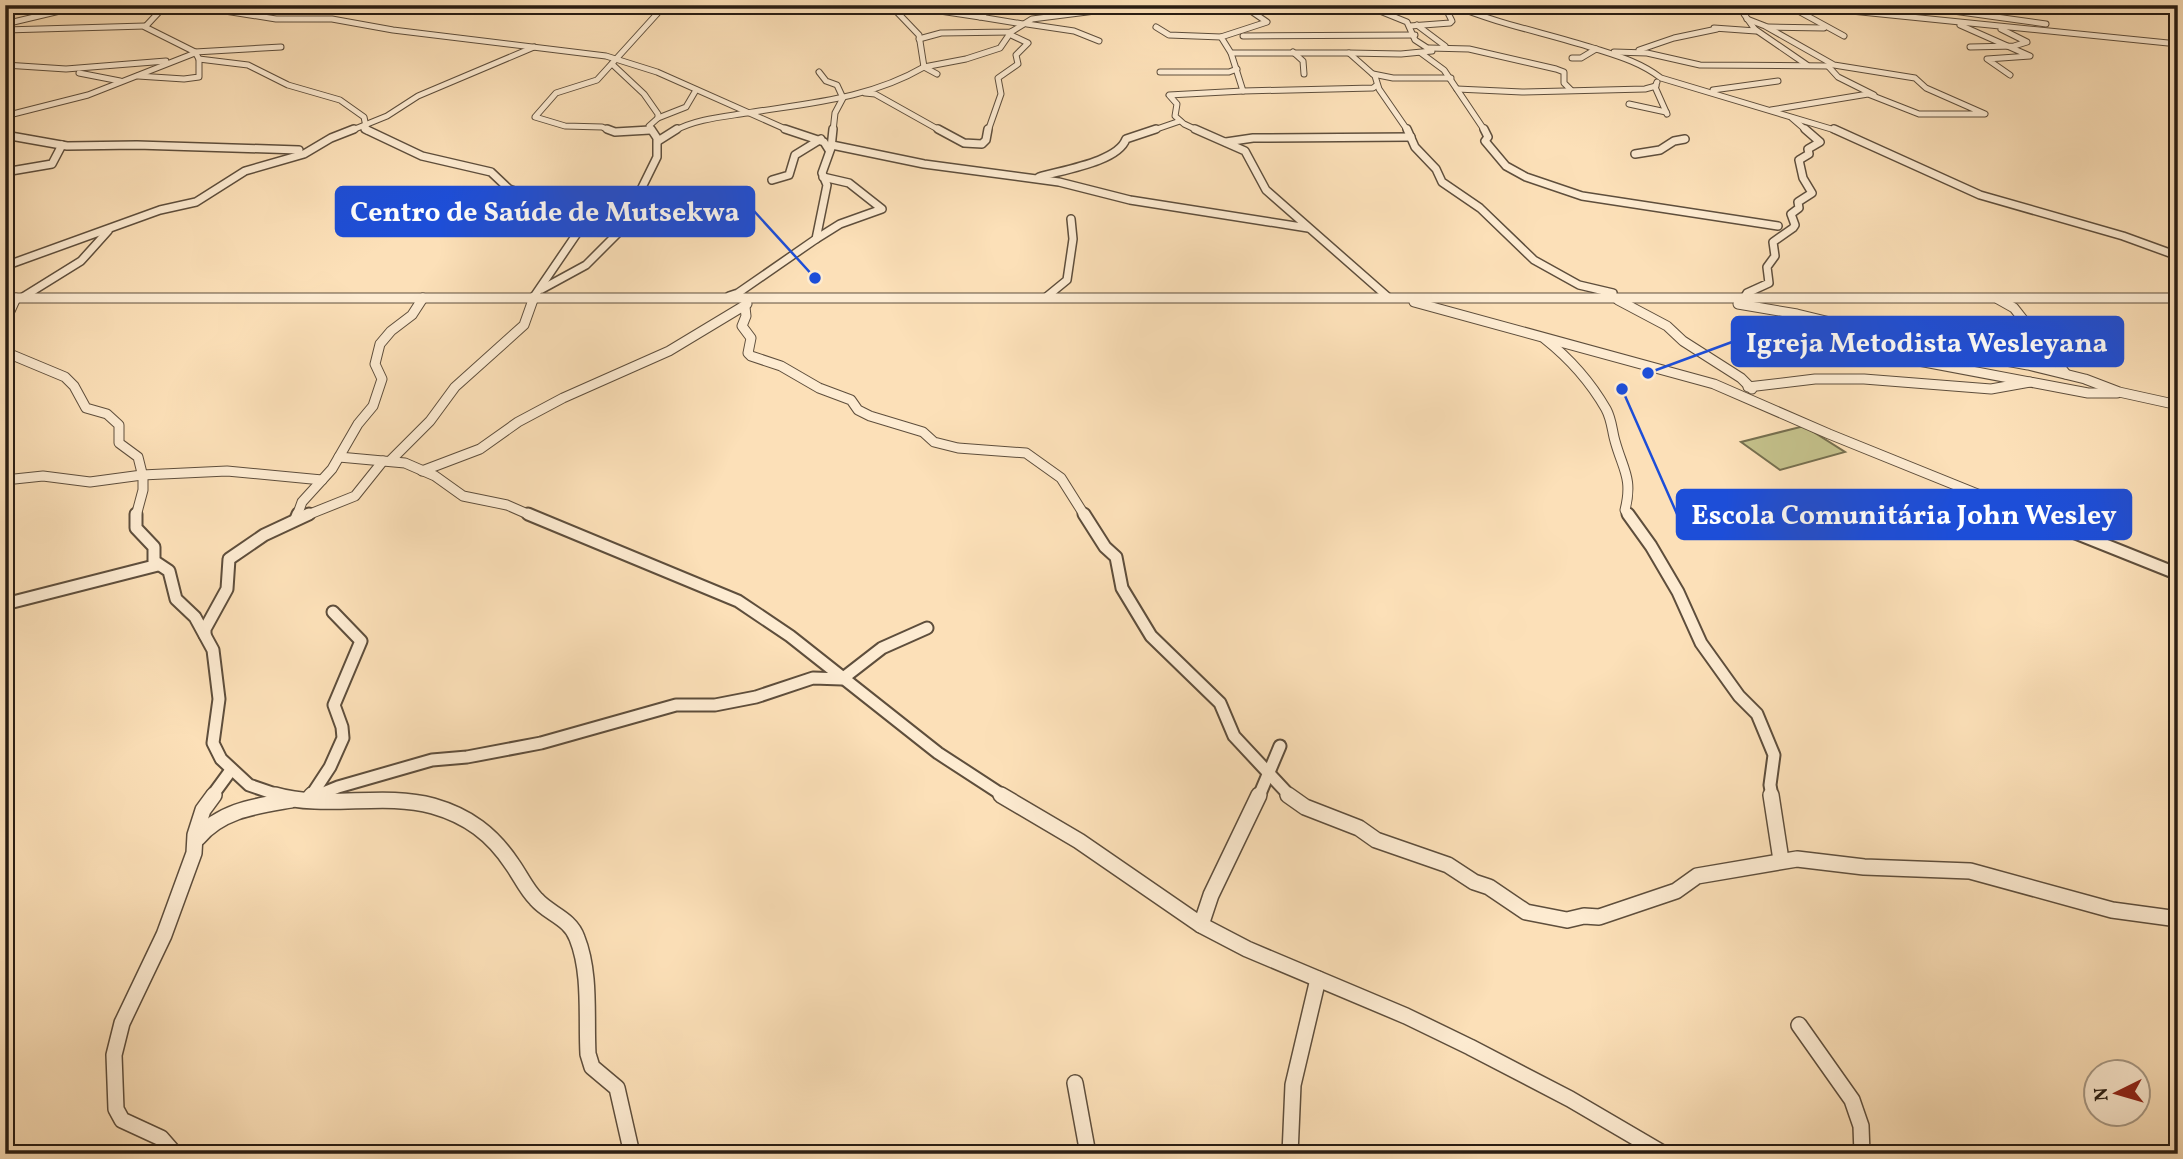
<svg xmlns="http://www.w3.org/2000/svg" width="2183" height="1159" viewBox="0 0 2183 1159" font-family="Vollkorn,serif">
<rect width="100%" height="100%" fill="#fce0b8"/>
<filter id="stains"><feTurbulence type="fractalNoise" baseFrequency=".00286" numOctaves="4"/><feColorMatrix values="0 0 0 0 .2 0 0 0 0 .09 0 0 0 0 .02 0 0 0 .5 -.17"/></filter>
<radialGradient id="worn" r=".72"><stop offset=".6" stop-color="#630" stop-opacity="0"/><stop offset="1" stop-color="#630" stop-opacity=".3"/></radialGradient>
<polygon fill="#c4c18b" stroke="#766f4f" stroke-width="2" points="1804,426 1845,452 1780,470 1741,442"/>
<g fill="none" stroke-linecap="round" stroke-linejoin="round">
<g stroke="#5e4e3c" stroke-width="7">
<g id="minor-far4">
<polyline points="637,5 662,9"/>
<polyline points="900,5 980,17"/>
<polyline points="900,5 897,12 919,35 924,67"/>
<polyline points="1250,5 1251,11 1267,22 1221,37 1231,53 1349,53 1375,76 1379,89 1408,131"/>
<polyline points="1414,5 1444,7"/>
<path d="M1453 5C1498 24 1546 33 1593 48 1618 56 1640 62 1661 78L1838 131"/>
<polyline points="1792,5 2178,44"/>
<polyline points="1910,5 2046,24"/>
<polyline points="160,6 206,8 276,19 332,19 393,30 606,56 657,72 790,131"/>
<polyline points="1791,7 1844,36"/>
<polyline points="784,8 785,5"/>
<polyline points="239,12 255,5"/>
<polyline points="984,14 980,17 1023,24"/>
<polyline points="1747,19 1765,26 1834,65 1915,78 1926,88 1985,114 1919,114 1868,94 1771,110"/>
<polyline points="5,24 85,5"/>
<polyline points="1027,24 1074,31 1099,41"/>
<polyline points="1417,25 1445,46"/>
<polyline points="1960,25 2030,56 1987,59 2010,75"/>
<polyline points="1410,26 1450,23 1452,21 1444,5"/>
<polyline points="1156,27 1169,35 1221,37"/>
<polyline points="1768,27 1824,28"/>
<polyline points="1714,28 1756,31 1744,14 1743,5"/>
<polyline points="5,30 145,26"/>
<polyline points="1756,30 1807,65"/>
<polyline points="1243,36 1415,35"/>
<polyline points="919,39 941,33 1011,32 1032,19 1095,11 1105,5"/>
<polyline points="1970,47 2014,46 2027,42 2001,29"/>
<polyline points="1429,48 1469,49 1556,69 1564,72 1564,83 1571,90"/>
<polyline points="1639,50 1674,38 1717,29"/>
<polyline points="195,52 281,47"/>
<polyline points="1293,52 1303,61 1304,74"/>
<polyline points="1614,52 1647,53 1700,65 1830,66"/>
<polyline points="1349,53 1401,54 1432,51 1415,40 1407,22 1365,5"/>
<polyline points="1421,53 1444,70 1485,131"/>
<polyline points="1572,58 1581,58 1596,49"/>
<polyline points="199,59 248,65 288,85 340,100 364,117 367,131"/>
<polyline points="612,64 644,94 658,114 658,118 649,126 652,131"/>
<polyline points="5,65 66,69 166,61"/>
<polyline points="1828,66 1838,77 1874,95"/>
<polyline points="924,67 966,59 1000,48 1011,32"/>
<polyline points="924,67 937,74"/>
<polyline points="819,72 826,81 837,85 843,98 835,113 833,131"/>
<polyline points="1160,72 1229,72 1237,69"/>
<polyline points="79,73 120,81"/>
<polyline points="1373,74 1393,78 1451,78"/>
<polyline points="138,76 184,79 199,77 199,59 195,52 145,27 159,12 159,5"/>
<polyline points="1657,82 1655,87 1667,114"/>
<polyline points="1457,89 1522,92 1645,89 1656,86"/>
<polyline points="1713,90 1778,81"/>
<polyline points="1243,91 1373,88 1377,85"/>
<polyline points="865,93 875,94 941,131"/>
<polyline points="1629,104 1666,112"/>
<polyline points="5,116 88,95 195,53"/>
<polyline points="658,118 686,107 696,90"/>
<polyline points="1792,118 1807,131"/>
<polyline points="350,131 387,116 418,96 534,47"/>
<polyline points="611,131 602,127 565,126 535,117 556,93 597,80 665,5"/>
<polyline points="640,131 650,130"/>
<path d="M674 131C696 119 722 117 747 113 809 103 869 99 924 67"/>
<polyline points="988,131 1001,94 998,78 1018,64 1016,55 1028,43 1009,34"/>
<polyline points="1151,131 1180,121"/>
<polyline points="1199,131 1184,124 1175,116 1177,104 1169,95 1243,91 1231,53"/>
</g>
</g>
<g stroke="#5e4e3c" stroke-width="10">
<g id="minor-far3">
<polyline points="365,129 422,156 491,172 509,189 543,202 634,206"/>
<polyline points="607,129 615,132 650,130"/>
<polyline points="785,129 824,142 829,150"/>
<polyline points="938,129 964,143 982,144 986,140 988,129"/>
<polyline points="1195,129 1245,151 1266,190 1389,298"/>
<polyline points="1407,129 1415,147 1436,169 1442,182 1480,208 1534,260 1579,285 1613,293"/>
<polyline points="1484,129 1488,137 1485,141 1506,166 1526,177 1582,196 1778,226"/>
<polyline points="1834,129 1980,195 2123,236 2178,256"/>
<polyline points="5,135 67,146 137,145 299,150"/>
<polyline points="658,141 677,129"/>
<polyline points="1226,142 1253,138 1411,137"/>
<polyline points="832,145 924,164 1059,182 1130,200 1308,228"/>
<polyline points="1635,154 1660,150 1674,141 1685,139"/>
<polyline points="5,172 52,164 62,145"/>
<path d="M1039 177C1062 170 1118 162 1126 139L1156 129"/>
<polyline points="772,180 789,175 795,155 821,139"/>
<polyline points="816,239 840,224 882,209 849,183 823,177"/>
<polyline points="5,266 160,210 196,202 245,171 304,154 331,138 354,129"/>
<polyline points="542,289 586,265 621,230 657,157 657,138 651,129"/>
<polyline points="729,296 738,293 816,239 827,185 822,173 831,148 833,129"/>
<polyline points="23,297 81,261 108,231"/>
<polyline points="5,298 2178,298"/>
<polyline points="533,298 578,232"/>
<polyline points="1045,298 1067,280 1073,239 1071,219"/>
<polyline points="1744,298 1747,293 1769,283 1767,267 1775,256 1773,242 1793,228 1795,225 1791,214 1799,208 1798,202 1812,193 1803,178 1799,160 1809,154 1808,149 1820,142 1805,129"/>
</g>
</g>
<g stroke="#5e4e3c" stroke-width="11">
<g id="minor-far2">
<polyline points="5,298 2178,298"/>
<polyline points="1998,299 2014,308 2066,374"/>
<polyline points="1618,300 1667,326 1683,341 1741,378 1752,389"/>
<polyline points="1414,302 1714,384 1829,434 2032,516"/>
<polyline points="1738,304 1797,314 1946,350 2028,365 2085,379 2119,392 2178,405"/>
<polyline points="745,307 746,316 742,326 751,338 748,353 751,356 781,366 819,388 851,400 858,410 870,416 923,432 934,442 958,448 1026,453 1061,478 1085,516"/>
<polyline points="5,322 16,298"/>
<path d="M1545 339C1569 358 1591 383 1606 409 1612 420 1612 431 1615 441 1623 470 1633 478 1625 510L1629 516"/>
<polyline points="1850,348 2088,393 2117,393"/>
<polyline points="5,352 65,377 74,386 86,408 107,414 119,425 119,443 138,457 143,477 143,490 136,516"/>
<polyline points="1748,387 1815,379 1864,379 1991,389 2030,382"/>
<polyline points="339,457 405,463 435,476 463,496 507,505 532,516"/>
<polyline points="391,460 430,421 455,387 524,325 534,297"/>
<polyline points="422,471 480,449 518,422 563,398 669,351 747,304"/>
<polyline points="5,480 43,476 90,482 142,475 227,471 322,480"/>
<polyline points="297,516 302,502 332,469 358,424 373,406 382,379 375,364 380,344 391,331 412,315 423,298"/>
<polyline points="305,516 355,496 383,461"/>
</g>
</g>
<g stroke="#5e4e3c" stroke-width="15">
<g id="minor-far1">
<polyline points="136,514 136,528 154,547 154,561 169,571 176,599 195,617 213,650 219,699 213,743 221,759 249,785 281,796"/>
<polyline points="528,514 738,601 790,636 938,753 1004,796"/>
<polyline points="1084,514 1105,547 1116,557 1122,588 1151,636 1220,703 1234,736 1290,796"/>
<polyline points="1628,514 1651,546 1678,592 1701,643 1739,696 1757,714 1774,755 1770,785 1772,796"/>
<polyline points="2028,514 2178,574"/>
<polyline points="296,519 298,514"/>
<polyline points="5,604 158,565"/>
<polyline points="205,635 205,629 227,589 229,559 264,535 309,514"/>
<polyline points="212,796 231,770"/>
<polyline points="311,796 330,767 343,738 342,727 334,705 361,641 333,612"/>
<polyline points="316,796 338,787 432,760 467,757 541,743 676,705 715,705 756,697 813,678 842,679 882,648 927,628"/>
<polyline points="1259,796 1280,746"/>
</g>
</g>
<g stroke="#5e4e3c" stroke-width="18">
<g id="minor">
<path d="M275 795C326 810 382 792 433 806 468 816 492 834 512 864 520 875 526 889 536 899 549 914 570 918 577 938 591 973 586 1017 588 1054L592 1067 617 1088 632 1154"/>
<polyline points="312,795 308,800 320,795"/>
<polyline points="1001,795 1079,841 1201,925 1247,949 1406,1016 1470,1047 1570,1099 1664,1154"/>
<polyline points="1288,795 1305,807 1359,828 1376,840 1448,865 1474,882 1489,887 1526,912 1567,920 1584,916 1599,917 1676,891 1697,876 1797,859 1864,867 1970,871 2112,910 2178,919"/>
<polyline points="1771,795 1781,860"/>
<path d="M198 838C221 810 257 806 291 800"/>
<polyline points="1201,925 1211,895 1259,795"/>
<polyline points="1799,1025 1852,1100 1861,1126 1862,1154"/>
<polyline points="1075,1083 1088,1154"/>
<polyline points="175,1154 161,1138 122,1120 116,1109 114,1055 122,1023 164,935 194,853 195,835 203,810 214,795"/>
<polyline points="1290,1154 1293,1085 1318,979"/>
</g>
</g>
<use href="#minor-far4" stroke="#fdebd1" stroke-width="5"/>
<use href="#minor-far3" stroke="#fdebd1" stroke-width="7"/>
<use href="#minor-far2" stroke="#fdebd1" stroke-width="9"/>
<use href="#minor-far1" stroke="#fdebd1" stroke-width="11"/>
<use href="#minor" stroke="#fdebd1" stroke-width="15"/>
</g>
<path fill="none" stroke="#1d4ed8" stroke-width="2.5" d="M815 278L754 211M1648 373L1732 342M1622 389L1677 514"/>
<g fill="#1d4ed8" stroke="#fdebd1" stroke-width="2.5">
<circle cx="815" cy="278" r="7"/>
<circle cx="1648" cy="373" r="7"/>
<circle cx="1622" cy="389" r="7"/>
</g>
<g fill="#1d4ed8" stroke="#1d4ed8" stroke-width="2.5">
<rect x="336" y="187" width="418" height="49" rx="7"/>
<rect x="1732" y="317" width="391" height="49" rx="7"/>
<rect x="1677" y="490" width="454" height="49" rx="7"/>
</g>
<g font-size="28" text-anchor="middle" font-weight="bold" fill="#fff">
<text x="545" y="221">Centro de Saúde de Mutsekwa</text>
<text x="1927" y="352">Igreja Metodista Wesleyana</text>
<text x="1904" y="524">Escola Comunitária John Wesley</text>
</g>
<rect width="2183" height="1159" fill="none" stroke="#fce0b8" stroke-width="28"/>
<rect x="7" y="7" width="2169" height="1145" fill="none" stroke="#291d13" stroke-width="3.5"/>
<rect x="14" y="14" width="2155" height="1131" fill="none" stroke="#291d13" stroke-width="2"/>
<g transform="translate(2117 1093) rotate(265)"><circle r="33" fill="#fdebd1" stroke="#a89985" stroke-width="2"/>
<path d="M0-5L12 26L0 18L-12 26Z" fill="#8f2418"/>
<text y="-10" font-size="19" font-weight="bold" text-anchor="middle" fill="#291d13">N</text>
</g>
<rect width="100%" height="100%" filter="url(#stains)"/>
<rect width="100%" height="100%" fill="url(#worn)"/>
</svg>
